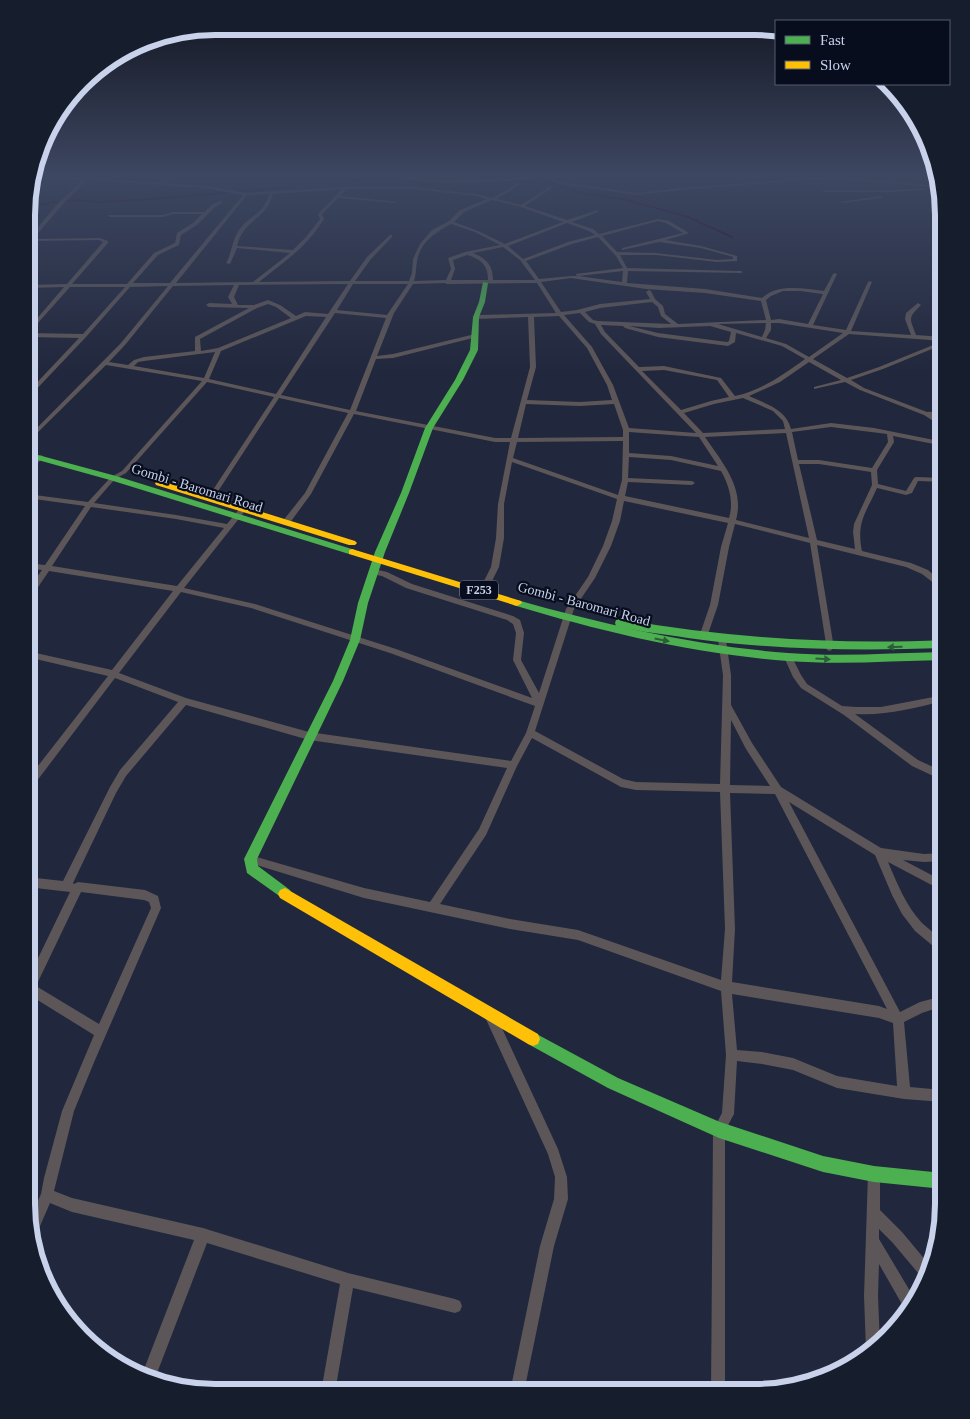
<svg xmlns="http://www.w3.org/2000/svg" width="970" height="1419" viewBox="0 0 970 1419" font-family="'Times New Roman',serif">
<rect width="100%" height="100%" fill="#21273c"/>
<g fill="none" stroke-linecap="round" stroke-linejoin="round">
<g stroke="#260628" stroke-width="2">
<polyline points="502,181 548,182 577,192 627,200 688,217 732,237"/>
<polyline points="457,183 480,184 485,181"/>
<polyline points="28,203 41,204 74,200 98,202 152,199 289,187 302,181 326,177 364,182 407,178 423,184 439,182"/>
</g>
<g fill="#5c5658" fill-rule="evenodd">
<path d="M33 175 206 186 246 193 345 187H413L477 194 492 198 520 182 521 184 497 199 521 205 551 186 552 188 525 206 567 220 598 210V212L572 222 593 229 599 234 658 219 669 221 689 233 666 240 701 246 737 256V261L717 262 656 255H620L627 268 741 271 743 272 741 273 628 271 627 283 705 289 762 298C779 283 803 289 824 291L833 274 835 273 837 274 813 325 846 330 868 282 870 281 872 282 851 331 911 335 905 319 906 313 918 303 921 305C907 319 910 318 916 335L944 337V344L883 369 851 380 864 388 927 412 944 411V415H932L944 423V428L924 415 860 390 845 382 814 389V387L841 380 809 362 780 382 749 396C766 404 786 409 791 429L831 423 874 428 944 442V446L893 436 894 442 877 470 878 484 906 491 914 478 916 477 944 478V482L918 481 912 493 906 495 877 488C866 513 856 522 862 551L911 563 928 570 944 584V591L922 574 906 567 817 545 834 648 830 651 827 650 810 543 735 524 729 547 718 605 707 637 703 640 699 637 710 605 721 547 728 523 624 501 620 521 611 546 595 578 574 609 535 731 623 779 636 782 720 784 723 675 718 640 722 637 726 640 731 675V705L752 743 781 787 881 848 924 854 943 853V861L924 862 903 860 943 881V891L888 862C897 883 906 906 922 923 929 929 936 935 943 940V952L939 951 915 931 902 914 892 895 875 855 789 802 900 1012 920 1002 943 996V1006L922 1013 904 1022 910 1087 943 1090V1102L904 1099 837 1088 793 1070 762 1064 737 1061 734 1114 725 1131V1393H711L713 1130 722 1113 726 1055 721 991 578 940 510 929 364 898 250 863 246 862 245 859 246 856 250 855 364 888 430 902 479 829 507 768 309 740 186 705 126 776 116 793 73 883 74 884 78 882 145 890 158 896 161 908 95 1060 74 1111 54 1191 72 1198 203 1228 348 1273 455 1299 460 1301 462 1306 460 1311 455 1313 353 1288 335 1392H321L340 1284 207 1243 154 1381 141 1377 194 1240 72 1212 50 1203 37 1233 33 1234 30 1218 41 1194 44 1178 62 1111 94 1035 31 996 27 997V981L70 892 27 887V877L63 881 110 787 120 770 178 702 115 678 30 790 27 791V780L108 676 27 657V651L112 670 173 591 49 571 30 599 27 600V591L42 570 27 568V563L45 565 85 506 27 498V494L88 502 111 477 122 471 202 381 106 365 27 443 28 437 121 343 168 286 130 287 86 337 30 396 28 397V392L79 338 28 337V329L64 287 28 288V285L67 284 103 242 99 240 31 241 28 243V239L59 202 83 180 33 176ZM87 180 206 188 243 195 170 283H133L158 255 179 245 181 235 197 225 214 208 222 203V201C215 201 209 207 205 212H173L162 215H108L110 217H162L173 214H202L193 223 177 233 175 243 154 253 127 284H72L108 243V241L100 238 33 239 63 204ZM342 189 318 214 320 219 306 237 293 250 237 246C244 218 267 220 273 194ZM346 189H413L477 196 487 199 460 210 449 221 432 230 420 244 413 259 412 273 409 281H355L371 259 392 237V235H390L367 257 350 281 259 282C285 261 306 248 324 219L322 214 338 198 396 203 398 202 341 196ZM269 194C264 214 250 215 239 230 232 240 232 253 226 263L230 264 237 248 290 253 253 282 176 283 247 195ZM492 200 521 207 563 222 505 244 478 231 454 222 464 212ZM658 221 666 223 683 233 622 248V250L659 242 701 248 730 256 733 257V259L717 260 656 253 617 252 602 236ZM567 223 589 231 595 235 568 242 523 259 508 246ZM451 224 475 232 500 245 465 252 448 258 451 269 446 280 414 281C416 274 416 268 417 261 420 242 436 232 451 224ZM598 237 616 256 623 268 576 274V275L578 276H571L539 279 526 261 572 244ZM503 247 520 260 535 280H493C493 265 486 258 473 253ZM467 255C481 259 488 265 488 280H451L455 269 453 260ZM623 271 622 282 578 276ZM571 278 646 289 705 293 761 301 766 320 678 324 665 314 663 306 655 299 651 291 649 290 646 292 650 299 600 304 577 310 561 312 541 282ZM445 283 447 284 537 283 556 313 476 315 473 317 476 319 528 317 530 367 511 438H495L356 411 376 359 393 358 477 337V335L475 334 393 354 377 356 394 313 413 284ZM348 284 328 314 305 312 296 316 280 305 268 300 254 305H238L234 297 239 285ZM353 284H408L387 315 337 310ZM234 285 228 297 232 304 209 303 206 305 209 307 249 308 195 337V351L144 357 134 360 128 365 109 362 125 345 173 286ZM70 287H125L83 334 29 333ZM783 291H800L823 294 808 324 779 319 771 320 766 300 771 296ZM652 302 658 307 661 316 671 324 598 321 593 320 585 312 600 308ZM268 304 276 307 291 318 218 348 201 351 200 339 257 308ZM335 313 386 318 350 410 281 395ZM580 313 589 322 595 324 601 334 696 433 629 428 613 385 592 347 564 315ZM306 316 326 317 276 394 209 379 221 351ZM559 316 587 348 607 385 612 400 580 402 527 400 536 367 534 317ZM766 323 765 330 762 337 718 324ZM771 323H779L843 333 809 357 786 344 766 338 771 330ZM601 325 623 326 625 328 658 337 728 346 735 342 736 333 782 346 805 359C784 374 761 391 735 396L721 378 664 366 639 367 605 332ZM629 326 659 328 710 326 731 332 729 341 727 342 658 333ZM849 334 943 341 879 367 847 378 813 359ZM215 352 204 378 134 366 138 362 144 361ZM664 370 717 380 729 397 711 401 681 410 642 371ZM207 382 274 397 207 499 210 501 213 499 279 398 348 413 305 493 282 522 286 524H289L311 494 354 414 495 442H510L498 504 496 538 491 567 479 591 480 593H486L499 567 504 538V504L512 462 617 499 612 521 603 546 588 577 566 609 539 693 521 660 524 633 520 620 513 616 412 584 387 572 374 569 370 572 371 574 382 576 406 588 507 620 513 624 516 633 513 660 532 698 396 649 255 604 184 588 245 511V507H241L227 524 176 515 94 503 115 479 126 473ZM743 398 773 411 783 421 785 429 703 433 684 413 714 404ZM526 404 580 406 614 404 623 430V437L518 438ZM831 427 887 434 888 442 872 468 819 460H798L792 432ZM629 432 699 437 718 466 671 456 629 453ZM786 433 809 538 736 520C745 488 722 462 705 437ZM623 441 622 480 618 495 513 458 517 442ZM629 457 671 460 721 471C729 485 734 502 729 518L625 496 628 482 692 485 695 483 692 481 628 478ZM799 464H819L871 472 872 485 854 524 853 532 855 549 817 540ZM91 507 176 519 224 528 177 586 52 566ZM181 592 251 608 390 653 535 706 526 733 511 761 309 732 186 698 119 673ZM731 720 746 749 770 786 730 785ZM532 738 621 787 636 790 720 792 725 929 721 980 578 930 510 919 440 904 486 835 517 766ZM730 793 775 794 887 1009 879 1006 732 982 735 929ZM81 892 144 900 149 902 151 908 99 1024 36 986ZM732 994 879 1018 893 1023 897 1086 837 1076 793 1058 762 1052 737 1050Z"/>
<path d="M397 175 442 180 524 178 528 175H532L525 180C494 182 424 188 397 175Z"/>
<polygon points="553,175 557,175 554,179 562,182 637,193 681,188 844,175 824,179 681,190 637,195 561,184 551,181"/>
<polygon points="715,175 739,175 778,177 776,178 717,176"/>
<polygon points="835,178 890,181 937,186 938,188 890,183 834,180"/>
<polygon points="925,188 926,190 893,192 824,192 822,191 824,190 893,190"/>
<polygon points="881,196 882,198 842,203 840,202"/>
<polygon points="41,455 44,457 43,458 27,473 27,467"/>
<path d="M788 654 791 655 801 675 807 684 842 706 856 707H881L944 695V701C914 708 885 716 855 714L918 760 944 772V781L912 766 844 715 801 688 793 677 784 657Z"/>
<polygon points="490,1009 494,1011 558,1149 567,1177 568,1199 554,1246 524,1392 510,1392 540,1246 554,1199 555,1177 548,1154 484,1015 486,1011"/>
<polygon points="874,1168 879,1169 880,1174 880,1210 902,1232 932,1268 926,1281 924,1280 892,1242 879,1229 879,1239 916,1301 912,1309 907,1313 879,1264 878,1296 880,1345 867,1354 866,1350 864,1296 868,1174 869,1169"/>
</g>
<g fill="#4caf50" fill-rule="evenodd">
<polygon points="483,282 488,283 485,302 479,317 478,350 463,380 433,428 409,493 385,552 368,603 360,640 343,681 257,859 258,866 290,890 292,894 290,898 285,900 247,873 244,859 333,681 350,640 358,603 375,552 401,493 425,428 455,380 470,350 473,317 479,302"/>
<polygon points="27,452 116,476 355,550 357,552 355,554 349,554 110,480 27,457"/>
<path d="M517 600C606 625 696 646 788 653 840 657 892 653 944 652V660C892 661 840 665 788 661 694 654 603 632 513 605L512 603Z"/>
<path d="M620 619C728 638 834 645 944 640V648C858 651 773 650 688 638 664 634 639 632 616 626L615 623 616 620Z"/>
<polygon points="533,1032 618,1078 720,1122 823,1156 874,1166 943,1173 943,1189 874,1182 823,1172 719,1138 608,1088 528,1044 526,1039 528,1034"/>
</g>
<g fill="#ffc107" fill-rule="evenodd">
<polygon points="159,480 355,541 357,543 355,545 349,545 156,485 155,483"/>
<polygon points="352,549 521,601 522,603 517,606 349,554 349,550"/>
<polygon points="285,888 538,1034 540,1039 538,1044 533,1046 528,1044 280,898 278,894 280,890"/>
</g>
</g>
<defs><path id="oneway-solid" d="M-6-.8H1V-3.2L6.5 0L1 3.2V.8H-6Z" transform="scale(1.25)"/></defs>
<g fill="#2a5e36">
<use href="#oneway-solid" transform="translate(662 640) rotate(11)"/>
<use href="#oneway-solid" transform="translate(895 647) rotate(178)"/>
<use href="#oneway-solid" transform="translate(823 659) rotate(3)"/>
</g>
<linearGradient id="sky" x2="0" y2="1"><stop stop-color="#121521"/><stop offset="0.47" stop-color="#3d4761"/><stop offset="1" stop-color="#3d4761" stop-opacity="0"/></linearGradient>
<rect width="970" height="373" fill="url(#sky)"/>
<g text-anchor="middle" dominant-baseline="central" stroke-width="4.5" stroke-linejoin="round" paint-order="stroke">
<rect fill="#070d1d" stroke="#8e97ad" stroke-width="1" x="460" y="580.5" width="38" height="19" rx="4"/>
<g font-size="12" font-weight="bold" fill="#c8d2eb">
<text x="479" y="590">F253</text>
</g>
<g font-size="14" fill="#c8d2eb" stroke="#070d1d">
<text transform="translate(197 488) rotate(17)">Gombi - Baromari Road</text>
<text transform="translate(584 604) rotate(15)">Gombi - Baromari Road</text>
</g>
</g>
<path d="M0 0H970V1419H0ZM215 35H755A180 180 0 0 1 935 215V1204A180 180 0 0 1 755 1384H215A180 180 0 0 1 35 1204V215A180 180 0 0 1 215 35Z" fill="#161d2d" fill-rule="evenodd"/>
<path fill="none" stroke="#c8d2eb" stroke-width="6" d="M215 35H755A180 180 0 0 1 935 215V1204A180 180 0 0 1 755 1384H215A180 180 0 0 1 35 1204V215A180 180 0 0 1 215 35Z"/>
<rect x="775" y="20" width="175" height="65" fill="#070d1d" stroke="#545c6f"/>
<rect x="785" y="36" width="25" height="8" fill="#4caf50" stroke="#545c6f"/>
<text x="820" y="45" font-size="15" fill="#c8d2eb">Fast</text>
<rect x="785" y="61" width="25" height="8" fill="#ffc107" stroke="#545c6f"/>
<text x="820" y="70" font-size="15" fill="#c8d2eb">Slow</text>
</svg>
